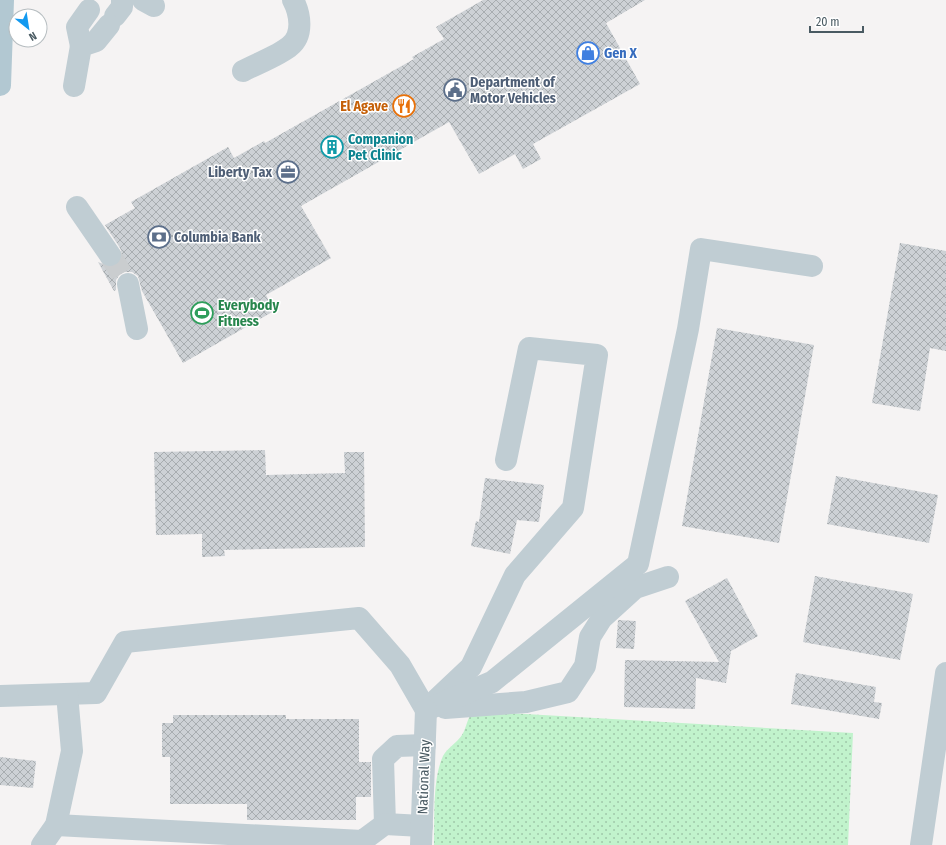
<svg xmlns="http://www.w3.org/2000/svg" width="946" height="845" viewBox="0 0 946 845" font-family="'Fira Sans Condensed',sans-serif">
<defs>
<pattern id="grass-dots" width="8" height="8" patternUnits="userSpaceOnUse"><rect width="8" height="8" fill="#c1f3cc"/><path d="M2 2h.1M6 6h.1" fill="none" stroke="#9fc8a9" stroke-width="1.8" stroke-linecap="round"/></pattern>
<pattern id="building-cross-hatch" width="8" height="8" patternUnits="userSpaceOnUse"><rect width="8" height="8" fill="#cdd1d5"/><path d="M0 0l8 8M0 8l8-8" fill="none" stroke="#a8adb0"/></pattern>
</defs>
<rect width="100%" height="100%" fill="#f5f3f3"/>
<path fill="url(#grass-dots)" d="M474 711 853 733 848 845H434C435 819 432 780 443 756 447 748 457 743 462 735 467 727 467 717 474 711Z"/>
<g fill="url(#building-cross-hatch)">
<polygon points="483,0 645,0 606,23 640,84 533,144 541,159 523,169 515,154 479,174 449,122 301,206 331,258 266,295 274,311 183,363 142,291 138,276 132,272 125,272 120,274 116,280 116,290 114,291 98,262 111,267 117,265 121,260 122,254 120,248 105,225 135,208 131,202 228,147 234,158 264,141 265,143 414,59 412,57 444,39 436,27"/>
<polygon points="900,243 946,251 946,351 930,348 920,411 872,403"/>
<polygon points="717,328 814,345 779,543 682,526"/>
<polygon points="265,450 266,475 345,473 344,452 364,452 365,547 224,550 225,556 202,557 202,534 156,535 154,452"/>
<polygon points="836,476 938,495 929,543 827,524"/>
<polygon points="485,478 544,485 539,522 517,520 510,554 471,546 476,521 479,522"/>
<polygon points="815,576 913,594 900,660 803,642"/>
<polygon points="727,578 758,636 731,651 726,683 696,678 695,709 624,707 625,660 719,662 685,601"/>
<polygon points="618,620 636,621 634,649 616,648"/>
<polygon points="796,673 876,687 874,702 882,703 879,719 791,704"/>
<polygon points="173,715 286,715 286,719 359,719 359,762 371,762 371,797 356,797 356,820 247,820 247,804 170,804 170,757 162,757 162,723 173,723"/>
<polygon points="0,757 36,761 33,788 0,785"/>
</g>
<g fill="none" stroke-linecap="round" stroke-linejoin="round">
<polyline stroke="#cacdcf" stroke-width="22" stroke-dasharray="22 11" stroke-linecap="butt" points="110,255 128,284"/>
<g stroke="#c0cdd3" stroke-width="22">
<polyline points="143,0 154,6"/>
<polyline points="115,16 122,7 122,0"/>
<polyline points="81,46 77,27 89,10"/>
<path d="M243 71C256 64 280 55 290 46 304 35 300 13 293 0"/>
<polyline points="74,86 81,46 96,41 109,25"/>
<polyline points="77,207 110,255"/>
<polyline points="128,284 137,329"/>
<polyline points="0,696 96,693 125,642 359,618 400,665 426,710"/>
<polyline points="436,700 471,667 515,575 573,508 597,355 529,348 506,460"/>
<polyline points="445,708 526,702 568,692 585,666 590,637 602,618 635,588 668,577"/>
<polyline points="426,710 492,682 638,564 688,329 701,249 812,266"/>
<polyline points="385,824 383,759 397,746 425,745"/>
<polyline points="56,825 362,841 385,824 422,826"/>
<polyline points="42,845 56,825 72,751 67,694"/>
<polyline points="421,845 426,710"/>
<polyline points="921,845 946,673"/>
</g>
<polyline stroke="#b2c8d2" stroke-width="22" points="0,85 3,0"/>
</g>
<defs>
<g id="shop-ring" transform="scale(1.15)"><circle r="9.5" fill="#fff" stroke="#3f7fe0" stroke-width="1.5"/><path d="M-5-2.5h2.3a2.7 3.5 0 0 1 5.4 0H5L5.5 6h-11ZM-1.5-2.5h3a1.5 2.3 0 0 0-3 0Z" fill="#3f7fe0"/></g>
<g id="civic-ring" transform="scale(1.15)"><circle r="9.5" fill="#fff" stroke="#5c6f8a" stroke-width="1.5"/><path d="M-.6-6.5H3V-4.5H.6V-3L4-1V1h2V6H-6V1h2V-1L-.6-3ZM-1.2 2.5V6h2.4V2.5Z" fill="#5c6f8a"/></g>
<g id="restaurant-ring" transform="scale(1.15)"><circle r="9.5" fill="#fff" stroke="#e8710a" stroke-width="1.5"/><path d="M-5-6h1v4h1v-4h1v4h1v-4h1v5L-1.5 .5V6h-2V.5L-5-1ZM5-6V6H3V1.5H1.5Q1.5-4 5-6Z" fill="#e8710a"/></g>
<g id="building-ring" transform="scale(1.15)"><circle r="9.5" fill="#fff" stroke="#0f9aa8" stroke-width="1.5"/><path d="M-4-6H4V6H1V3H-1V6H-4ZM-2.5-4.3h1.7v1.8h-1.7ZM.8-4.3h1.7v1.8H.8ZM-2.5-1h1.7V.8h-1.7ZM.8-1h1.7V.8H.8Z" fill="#0f9aa8"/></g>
<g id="office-ring" transform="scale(1.15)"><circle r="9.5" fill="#fff" stroke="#5c6f8a" stroke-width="1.5"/><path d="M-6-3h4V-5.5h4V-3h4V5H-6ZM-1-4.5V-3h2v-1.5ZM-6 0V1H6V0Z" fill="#5c6f8a"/></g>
<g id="bank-ring" transform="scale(1.15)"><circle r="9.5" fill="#fff" stroke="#5c6f8a" stroke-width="1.5"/><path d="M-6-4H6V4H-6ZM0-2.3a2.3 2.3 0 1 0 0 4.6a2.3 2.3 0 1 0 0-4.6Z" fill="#5c6f8a"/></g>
<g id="stadium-ring" transform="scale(1.15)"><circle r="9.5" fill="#fff" stroke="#2e9e5b" stroke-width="1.5"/><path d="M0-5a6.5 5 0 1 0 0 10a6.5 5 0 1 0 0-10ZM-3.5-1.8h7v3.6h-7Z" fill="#2e9e5b"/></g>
</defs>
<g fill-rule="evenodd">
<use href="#shop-ring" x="588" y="53"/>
<use href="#civic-ring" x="455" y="90"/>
<use href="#restaurant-ring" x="404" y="106"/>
<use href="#building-ring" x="332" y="147"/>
<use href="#office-ring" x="288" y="172"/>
<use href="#bank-ring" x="159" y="237"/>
<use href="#stadium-ring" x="202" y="313"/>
</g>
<g text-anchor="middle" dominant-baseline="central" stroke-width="3" stroke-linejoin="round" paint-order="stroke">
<g font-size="14" font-weight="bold" fill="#366cbe" stroke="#fff" text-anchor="start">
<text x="604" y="53">Gen X</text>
</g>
<g font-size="14" font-weight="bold" fill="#4e5e75" stroke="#fff" text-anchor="start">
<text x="470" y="82">Department of<tspan x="470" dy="16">Motor Vehicles</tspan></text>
<text x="272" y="172" text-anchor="end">Liberty Tax</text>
<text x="174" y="237">Columbia Bank</text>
</g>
<g font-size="14" font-weight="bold" fill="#c56008" stroke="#fff" text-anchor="end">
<text x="388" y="106">El Agave</text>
</g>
<g font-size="14" font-weight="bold" fill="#0d838f" stroke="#fff" text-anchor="start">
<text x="348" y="139">Companion<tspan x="348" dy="16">Pet Clinic</tspan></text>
</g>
<g font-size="14" font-weight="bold" fill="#27864d" stroke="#fff" text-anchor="start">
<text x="218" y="305">Everybody<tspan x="218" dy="16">Fitness</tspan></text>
</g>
<g font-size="14" fill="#495a62" stroke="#fff">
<text transform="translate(424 777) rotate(-88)">National Way</text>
</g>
</g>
<g transform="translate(28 28) rotate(150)"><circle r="19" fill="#ffffff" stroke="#b6bdc0"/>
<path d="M0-3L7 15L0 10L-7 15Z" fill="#1299f0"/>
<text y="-6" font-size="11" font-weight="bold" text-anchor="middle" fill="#495a62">N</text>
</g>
<path d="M810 26v6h53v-6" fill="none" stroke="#495a62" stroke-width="2"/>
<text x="816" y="26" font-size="12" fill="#495a62" stroke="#ffffff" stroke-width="3" paint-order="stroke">20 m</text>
</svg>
